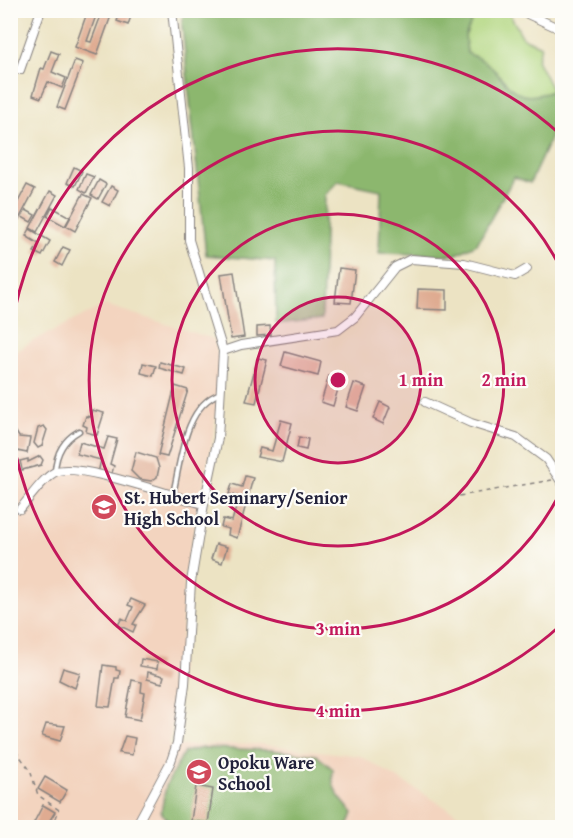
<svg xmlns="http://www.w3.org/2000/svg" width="573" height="838" viewBox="0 0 573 838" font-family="'Gentium Book Plus',serif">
<rect width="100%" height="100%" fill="#fdfcf7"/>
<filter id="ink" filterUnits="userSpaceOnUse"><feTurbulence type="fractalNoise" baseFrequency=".0167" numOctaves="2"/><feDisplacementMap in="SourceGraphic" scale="12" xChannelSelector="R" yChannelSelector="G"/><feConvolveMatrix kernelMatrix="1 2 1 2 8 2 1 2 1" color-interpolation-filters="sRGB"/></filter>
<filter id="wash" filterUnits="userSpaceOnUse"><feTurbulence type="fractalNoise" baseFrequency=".008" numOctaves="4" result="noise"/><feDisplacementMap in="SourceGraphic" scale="24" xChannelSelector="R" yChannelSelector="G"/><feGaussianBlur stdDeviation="1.35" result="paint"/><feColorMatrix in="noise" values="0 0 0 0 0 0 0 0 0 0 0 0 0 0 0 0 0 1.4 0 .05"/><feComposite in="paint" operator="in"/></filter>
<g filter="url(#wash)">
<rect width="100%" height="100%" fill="#ece3c3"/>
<polygon fill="#f3d4bf" points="105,305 214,339 222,371 212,443 185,572 179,684 169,746 259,744 360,756 469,821 494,827 11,827 10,356 29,343"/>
<path fill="#b1d67f" stroke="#6a7c5d" stroke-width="1.5" d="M476 11H508L523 38 541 46 537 60 553 91C516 103 516 92 491 67 485 60 475 57 467 53L465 36Z"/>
<g fill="#8cb76e" stroke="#576c54" stroke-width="1.5">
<path d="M184 11H476L465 36 467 53C475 57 485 60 491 67 516 92 516 103 553 91L562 113 530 183 514 177 477 244 455 255 379 253 381 190 338 181 325 195 322 319 276 324 275 261 206 255 182 25Z"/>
<path d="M203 748 270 750 316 755 333 769C330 789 340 799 353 813L348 827 174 828 161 812 166 786 184 752Z"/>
</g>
<g id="blocks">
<g fill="#dfab91">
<polygon points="88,10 98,10 87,41 91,42 103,10 113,10 97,55 75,47"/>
<polygon points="121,10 133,10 128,25 117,21"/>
<polygon points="51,51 59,54 52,72 66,78 62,88 48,82 41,98 33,95 41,68 44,69"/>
<polygon points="75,60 83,63 65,110 57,107"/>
<polygon points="74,167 82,171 75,186 67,183"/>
<polygon points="86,174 94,177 86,193 79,189"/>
<polygon points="99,180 106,184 98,199 91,195"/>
<polygon points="27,185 35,189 10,236 10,217"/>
<polygon points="111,186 118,190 110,206 102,202"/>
<polygon points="50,191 57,195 37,232 30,228"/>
<polygon points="83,194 92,198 75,231 66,226"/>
<polygon points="52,207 70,217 65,226 47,216"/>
<polygon points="26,210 35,215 31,222 22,217"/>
<polygon points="30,229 50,241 42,256 34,252 39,244 26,236"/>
<polygon points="63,247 70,250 62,266 55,262"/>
<polygon points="339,268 355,270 351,303 335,302"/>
<polygon points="234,272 244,337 231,339 221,274"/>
<polygon points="418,289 447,290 447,310 417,309"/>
<polygon points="270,326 271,335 257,336 257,327"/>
<polygon points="285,352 321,362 318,376 281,366"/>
<polygon points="258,358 267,360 256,403 246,401"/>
<polygon points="160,362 186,369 184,375 159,368"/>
<polygon points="143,363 156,366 153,376 141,373"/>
<polygon points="329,376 341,379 333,406 321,402"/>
<polygon points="354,383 366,387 358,411 346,407"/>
<polygon points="175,386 188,390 167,457 158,455"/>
<polygon points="380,402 390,407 383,424 373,419"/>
<polygon points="92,410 104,413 97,435 86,432 87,427 83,425 86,416 90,417"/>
<polygon points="281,420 292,423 282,462 257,457 260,448 272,451"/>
<polygon points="44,426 47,430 42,446 38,448 34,443 38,428"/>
<polygon points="16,432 19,437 30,438 27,453 17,451 16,455 10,457 10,435"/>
<polygon points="108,437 117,439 110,464 114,466 111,476 98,473 101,460 77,454 80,442 104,449"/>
<polygon points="299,437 308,439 306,450 297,448"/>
<polygon points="136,452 156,458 159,468 157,477 151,481 139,479 131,471"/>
<polygon points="40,456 43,460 41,465 22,470 20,461 28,459 28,462"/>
<polygon points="245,476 253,478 237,538 228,535 229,529 221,527 223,519 232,521 239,497 229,494 232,484 242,487"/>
<polygon points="216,544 227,547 222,563 211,559"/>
<polygon points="131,599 145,605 133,624 136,625 133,632 118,625 122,618 127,621 133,607 128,605"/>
<polygon points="141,659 158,662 157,669 140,666"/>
<polygon points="103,665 116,667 116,670 120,671 119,678 115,678 110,707 98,706"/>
<polygon points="63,668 80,673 75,688 59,680"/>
<polygon points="148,672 164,676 162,683 147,679"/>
<polygon points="132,680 142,682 141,692 145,693 140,720 125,717"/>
<polygon points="46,724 65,726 60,741 42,736"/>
<polygon points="125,736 135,738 132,755 119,753"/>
<polygon points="45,777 67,790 60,802 38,789"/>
<polygon points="196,786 213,789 208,823 191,821"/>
<polygon points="43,805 55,812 45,828 31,828"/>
</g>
</g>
</g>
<g filter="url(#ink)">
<use href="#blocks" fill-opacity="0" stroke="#87827f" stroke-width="1.5"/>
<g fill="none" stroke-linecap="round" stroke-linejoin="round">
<g stroke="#87827f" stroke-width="7">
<g id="service">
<path d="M55 471C56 453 63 440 79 431"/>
<path d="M173 494C181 461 184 405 221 393"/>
</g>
</g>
<g stroke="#87827f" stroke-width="10">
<g id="minor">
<polyline points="172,10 189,168 189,240 223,351"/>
<polyline points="519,10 562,30"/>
<polyline points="20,70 41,10"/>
<polyline points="425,402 471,423 516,437 546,459 562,483"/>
<polyline points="204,504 218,438 223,351 241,345 338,330 355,317 395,267 411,259 464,263 515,276 527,269"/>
<path d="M20 509C30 498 42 479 55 472 76 461 177 498 204 504L191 582 185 684 177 743 171 761 135 828"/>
</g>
</g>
<g stroke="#87827f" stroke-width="1.5" stroke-dasharray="4.5 4.5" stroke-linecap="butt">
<polyline points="459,496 552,480"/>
<polyline points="10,743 30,770 38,795 59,810 52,828"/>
</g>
<use href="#service" stroke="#fff" stroke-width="4"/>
<use href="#minor" stroke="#fff" stroke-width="8"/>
</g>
</g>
<circle cx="338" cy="380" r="83" fill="#c2185b" fill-opacity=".12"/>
<g fill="none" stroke="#c2185b" stroke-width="3">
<circle cx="338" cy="380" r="83"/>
<circle cx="338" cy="380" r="166"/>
<path d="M562 489A249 249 0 1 1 562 271"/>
<path d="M562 624A331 331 0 0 1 11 429M11 331A331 331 0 0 1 562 136"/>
</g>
<defs>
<g id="school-disc" transform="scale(1.35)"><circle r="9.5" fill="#d1495b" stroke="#fdfcf7"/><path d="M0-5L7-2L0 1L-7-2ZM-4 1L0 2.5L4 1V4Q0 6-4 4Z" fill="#fff"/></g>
</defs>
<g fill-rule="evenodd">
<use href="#school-disc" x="104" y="507"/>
<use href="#school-disc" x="199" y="772"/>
</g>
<g text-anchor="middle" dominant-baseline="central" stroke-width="4.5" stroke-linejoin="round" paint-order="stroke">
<g font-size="18" font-weight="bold" fill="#22223b" stroke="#fdfcf7" text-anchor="start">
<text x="124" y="497">St. Hubert Seminary/Senior<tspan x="124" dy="21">High School</tspan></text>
<text x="218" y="762">Opoku Ware<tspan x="218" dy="21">School</tspan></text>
</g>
</g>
<circle cx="338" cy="380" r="9" fill="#c2185b" stroke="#fdfcf7" stroke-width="3"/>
<g font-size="18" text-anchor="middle" font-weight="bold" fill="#c2185b" stroke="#fdfcf7" stroke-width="4.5" stroke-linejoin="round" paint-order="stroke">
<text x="421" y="386">1 min</text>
<text x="504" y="386">2 min</text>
<text x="338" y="635">3 min</text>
<text x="338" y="717">4 min</text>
</g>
<rect width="573" height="838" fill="none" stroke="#fdfcf7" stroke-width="36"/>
</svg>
